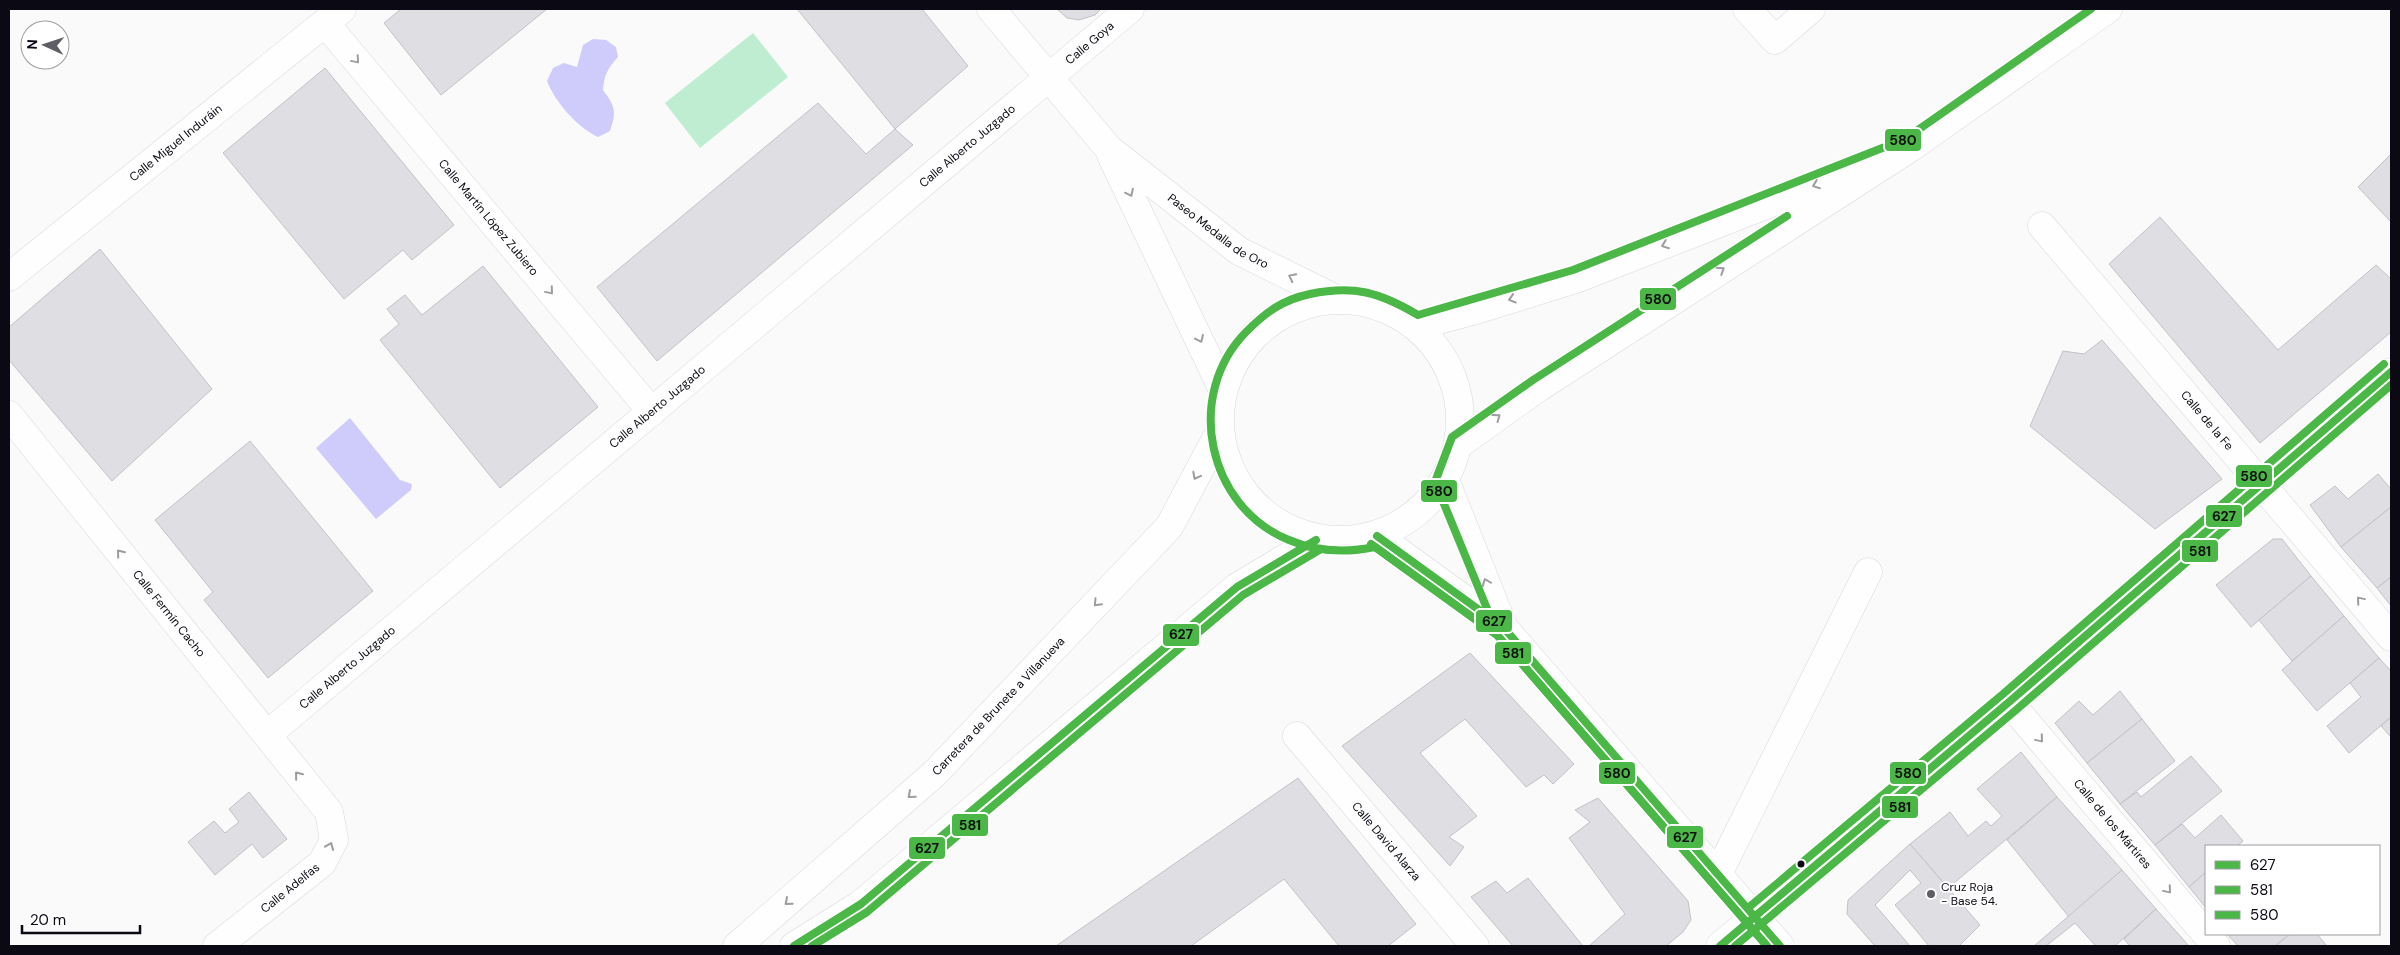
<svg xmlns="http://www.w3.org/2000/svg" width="2400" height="955" viewBox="0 0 2400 955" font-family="'DM Sans',sans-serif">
<rect width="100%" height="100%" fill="#fafafa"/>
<polygon fill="#beedd1" points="753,33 788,77 700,148 665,103"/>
<g fill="#cfcbfb">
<path d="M593 39 606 40 616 47 618 57C608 68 604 75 603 90 615 106 617 112 610 131L598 137C577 127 555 102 547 81L553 68 564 63 577 67 583 45Z"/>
<polygon points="350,418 400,480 412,484 411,490 376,519 316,448"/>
</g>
<g fill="#dedee3" stroke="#c2c1c7">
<polygon points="401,9 547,9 441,95 384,23"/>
<polygon points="797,9 922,9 968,66 895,129"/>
<polygon points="1057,9 1101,9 1095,15 1079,20 1067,18"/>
<polygon points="325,68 454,225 412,260 403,250 344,299 223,153"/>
<polygon points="818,103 866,154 895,129 913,145 657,361 597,287"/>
<polygon points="2391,154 2391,222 2358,187"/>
<polygon points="2160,217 2278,350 2376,265 2391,279 2391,332 2260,443 2109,264"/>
<polygon points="100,249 212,389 112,481 9,360 9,327"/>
<polygon points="483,266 598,407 500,488 380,340 399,324 387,309 405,295 422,315"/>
<polygon points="2102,340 2222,479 2155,529 2030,426 2063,351 2084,354"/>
<polygon points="250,441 373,591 268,678 204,600 213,592 155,520"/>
<polygon points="2378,474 2391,489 2391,507 2341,547 2310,505 2335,486 2348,499"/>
<polygon points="2391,507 2391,577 2377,588 2341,547"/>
<polygon points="2273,539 2282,539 2311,576 2251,627 2216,585"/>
<polygon points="2311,576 2344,616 2292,661 2259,620"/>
<polygon points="2391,577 2391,606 2377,588"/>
<polygon points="2344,616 2379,658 2317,711 2282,670"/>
<polygon points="1470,653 1574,764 1553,784 1544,775 1526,787 1465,719 1420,753 1477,816 1449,837 1464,847 1450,866 1342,746"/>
<polygon points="2379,658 2391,671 2391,717 2349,753 2327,726 2361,697 2350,683"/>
<polygon points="2120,691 2142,719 2087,763 2055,723 2079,701 2093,715"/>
<polygon points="2391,717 2391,737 2381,726"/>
<polygon points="2142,719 2175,761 2120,804 2087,763"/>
<polygon points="2021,752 2057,797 1948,888 1910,844 1950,812 1968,836 1986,821 1991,826 2002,816 1977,789"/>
<polygon points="2191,756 2222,791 2155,845 2120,804 2137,792 2141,797"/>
<polygon points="1298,778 1416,924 1388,946 1339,946 1284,879 1191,946 1056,946"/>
<polygon points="249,792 287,839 263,858 252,844 215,875 188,842 214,821 225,833 239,822 229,809"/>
<polygon points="2057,797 2122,870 2069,917 2007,840"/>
<polygon points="1598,798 1688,901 1691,920 1683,932 1666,946 1589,946 1625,914 1569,838 1590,822 1575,810"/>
<polygon points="2221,815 2243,841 2237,846 2206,846 2206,872 2189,887 2155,845 2182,824 2195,838"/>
<polygon points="1910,844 1980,925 1959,946 1929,946 1895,905 1921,883 1910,870 1875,905 1910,946 1875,946 1847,914 1848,900"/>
<polygon points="2122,870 2156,909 2115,946 2096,946 2075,923 2046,946 2034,946"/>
<polygon points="2206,872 2206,908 2189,887"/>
<polygon points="1528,878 1583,946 1513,946 1471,897 1496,881 1507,893"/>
<polygon points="2156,909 2189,946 2130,946 2124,939"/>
<polygon points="2227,934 2290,934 2275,946 2238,946"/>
<polygon points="2290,934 2317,934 2327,946 2275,946"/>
</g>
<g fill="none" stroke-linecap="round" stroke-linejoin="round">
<g stroke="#d8d8de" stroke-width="29">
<g id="minor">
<path id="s1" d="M991 9 1109 149 1239 251 1336 299"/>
<polyline points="1747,9 1775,40 1811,9"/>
<path id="s2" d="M325 23 652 412"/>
<polyline points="1111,155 1222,388"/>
<path id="s3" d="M2042 226 2391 637"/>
<path id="s4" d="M9 277 342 9"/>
<path id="s5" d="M9 415 329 812 334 840 322 863 217 946"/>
<polyline points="1445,480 1504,628"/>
<polyline points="1377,536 1504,628 1780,946"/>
<path id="s6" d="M2009 702 2216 946"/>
<path id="s7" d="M267 735 1130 9"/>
<path id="s8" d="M1297 736 1475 946"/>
<polyline points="1718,874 1868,572"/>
<polyline points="1720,946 2009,702 2391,372"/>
</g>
</g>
<g stroke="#d8d8de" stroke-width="29">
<g id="highway">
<circle cx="1340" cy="420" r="120"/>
<polyline points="1416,326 1476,310 1576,279 1853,171"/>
<polyline points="1458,445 1538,388 1910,148 2108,9"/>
<path id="s9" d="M737 946 934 774 1169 527 1219 433"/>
<polyline points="794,946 861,904 1237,587 1316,540"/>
</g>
</g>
<use href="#minor" stroke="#fefefe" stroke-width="28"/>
<use href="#highway" stroke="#fefefe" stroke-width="28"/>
<g stroke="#fff" stroke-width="11">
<g id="bus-1">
<polyline points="1377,536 1504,628 1780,946"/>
<polyline points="794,946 861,904 1237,587 1316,540"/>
<polyline points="1720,946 2009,702 2391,372"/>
</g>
</g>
<g stroke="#fff" stroke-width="11">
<g id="bus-2">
<polyline points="1371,544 1497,635 1767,946"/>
<polyline points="812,946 867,912 1243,595 1321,549"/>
<polyline points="1735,946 2016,710 2391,385"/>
</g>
</g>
<g stroke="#fff" stroke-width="11">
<g id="bus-3">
<polyline points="1497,633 1435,482 1452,437 1533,380 1787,216"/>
<polyline points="1748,908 2003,694 2384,364"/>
<path d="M1767 946 1497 635 1375 547C1346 553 1317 552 1289 540 1207 507 1184 395 1246 332 1266 312 1282 300 1310 294 1354 285 1379 292 1418 315L1573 270 1905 139 2091 9"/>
</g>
</g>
<use href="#bus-1" stroke="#4ab747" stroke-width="8"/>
<use href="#bus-2" stroke="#4ab747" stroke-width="8"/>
<use href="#bus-3" stroke="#4ab747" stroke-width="8"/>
</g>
<defs><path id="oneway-chevron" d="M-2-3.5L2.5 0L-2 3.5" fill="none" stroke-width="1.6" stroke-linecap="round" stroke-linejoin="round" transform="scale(1.25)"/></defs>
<g stroke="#9d9ca0">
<use href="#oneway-chevron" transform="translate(356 60) rotate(50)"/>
<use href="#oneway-chevron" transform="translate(1816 185) rotate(159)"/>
<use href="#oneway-chevron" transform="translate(1130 193) rotate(64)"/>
<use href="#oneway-chevron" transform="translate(1665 245) rotate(159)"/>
<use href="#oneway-chevron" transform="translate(1721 270) rotate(-33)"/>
<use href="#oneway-chevron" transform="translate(1292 277) rotate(-154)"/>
<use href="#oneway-chevron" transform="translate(550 291) rotate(50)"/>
<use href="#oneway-chevron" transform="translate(1512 299) rotate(163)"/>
<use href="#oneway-chevron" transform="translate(1200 339) rotate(65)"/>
<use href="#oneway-chevron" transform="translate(1497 417) rotate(-36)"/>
<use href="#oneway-chevron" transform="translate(1196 476) rotate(118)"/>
<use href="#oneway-chevron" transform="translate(120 553) rotate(-129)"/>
<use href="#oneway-chevron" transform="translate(1486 582) rotate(-111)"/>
<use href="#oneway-chevron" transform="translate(2360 600) rotate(-130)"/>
<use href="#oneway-chevron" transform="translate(1097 603) rotate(133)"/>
<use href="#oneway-chevron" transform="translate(2040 739) rotate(50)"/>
<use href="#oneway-chevron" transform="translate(298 775) rotate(-129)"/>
<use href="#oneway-chevron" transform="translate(911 795) rotate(139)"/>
<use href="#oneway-chevron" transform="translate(330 846) rotate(-68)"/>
<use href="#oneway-chevron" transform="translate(2168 890) rotate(50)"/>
<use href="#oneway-chevron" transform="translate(788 902) rotate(139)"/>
</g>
<circle fill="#0b0a14" stroke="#fff" stroke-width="2" cx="1801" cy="864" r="4.5"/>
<circle fill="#5f5e64" stroke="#fff" stroke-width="2" cx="1931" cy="894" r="5"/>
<g text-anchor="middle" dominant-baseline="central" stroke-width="4" stroke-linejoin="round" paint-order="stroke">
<g font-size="12" fill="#0b0a14" stroke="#fff">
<text stroke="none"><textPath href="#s7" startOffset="1075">Calle Goya</textPath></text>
<text stroke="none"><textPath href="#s4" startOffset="214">Calle Miguel Induráin</textPath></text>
<text stroke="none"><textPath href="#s7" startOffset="915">Calle Alberto Juzgado</textPath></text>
<text stroke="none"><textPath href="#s2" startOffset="254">Calle Martín López Zubiero</textPath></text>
<text stroke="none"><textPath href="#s1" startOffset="320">Paseo Medalla de Oro</textPath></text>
<text stroke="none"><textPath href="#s7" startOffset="510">Calle Alberto Juzgado</textPath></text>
<text stroke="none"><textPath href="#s3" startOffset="255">Calle de la Fe</textPath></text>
<text stroke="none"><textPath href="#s5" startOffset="255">Calle Fermín Cacho</textPath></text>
<text stroke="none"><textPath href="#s7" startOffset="105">Calle Alberto Juzgado</textPath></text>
<text stroke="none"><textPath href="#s9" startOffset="355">Carretera de Brunete a Villanueva</textPath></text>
<text stroke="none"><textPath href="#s6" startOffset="160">Calle de los Mártires</textPath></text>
<text stroke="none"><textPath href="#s8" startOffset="138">Calle David Alarza</textPath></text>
<text transform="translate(290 888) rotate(-39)">Calle Adelfas</text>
</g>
<g font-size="12" fill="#0b0a14" stroke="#fff" text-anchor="start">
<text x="1941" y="887">Cruz Roja<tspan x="1941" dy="14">- Base 54.</tspan></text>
</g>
</g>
<g stroke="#fff" stroke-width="2">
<rect x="1884" y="128" width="38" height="24" rx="5" fill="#4ab747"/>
<rect x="1639" y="287" width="38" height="24" rx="5" fill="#4ab747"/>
<rect x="2235" y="464" width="38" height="24" rx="5" fill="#4ab747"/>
<rect x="1420" y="479" width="38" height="24" rx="5" fill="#4ab747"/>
<rect x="2205" y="504" width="38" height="24" rx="5" fill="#4ab747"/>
<rect x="2181" y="539" width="38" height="24" rx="5" fill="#4ab747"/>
<rect x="1475" y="609" width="38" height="24" rx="5" fill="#4ab747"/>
<rect x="1162" y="623" width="38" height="24" rx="5" fill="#4ab747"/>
<rect x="1494" y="641" width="38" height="24" rx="5" fill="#4ab747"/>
<rect x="1598" y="761" width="38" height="24" rx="5" fill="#4ab747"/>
<rect x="1889" y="761" width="38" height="24" rx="5" fill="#4ab747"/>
<rect x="1881" y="795" width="38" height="24" rx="5" fill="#4ab747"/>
<rect x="951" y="813" width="38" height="24" rx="5" fill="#4ab747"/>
<rect x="1666" y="825" width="38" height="24" rx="5" fill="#4ab747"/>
<rect x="908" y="836" width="38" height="24" rx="5" fill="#4ab747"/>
</g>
<g font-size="14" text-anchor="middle" font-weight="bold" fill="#111">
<text x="1903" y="145">580</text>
<text x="1658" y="304">580</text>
<text x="2254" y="481">580</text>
<text x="1439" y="496">580</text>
<text x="2224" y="521">627</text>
<text x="2200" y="556">581</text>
<text x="1494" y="626">627</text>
<text x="1181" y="639">627</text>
<text x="1513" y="658">581</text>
<text x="1617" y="778">580</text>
<text x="1908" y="778">580</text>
<text x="1900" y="812">581</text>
<text x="970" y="830">581</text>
<text x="1685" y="842">627</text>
<text x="927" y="853">627</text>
</g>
<rect width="2400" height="955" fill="none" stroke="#0b0a14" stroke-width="20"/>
<rect x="2205" y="845" width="175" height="90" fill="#ffffff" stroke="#9d9da1"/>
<rect x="2215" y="861" width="25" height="8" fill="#4ab747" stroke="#9d9da1"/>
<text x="2250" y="870" font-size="15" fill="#0b0a14">627</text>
<rect x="2215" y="886" width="25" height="8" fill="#4ab747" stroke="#9d9da1"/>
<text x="2250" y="895" font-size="15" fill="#0b0a14">581</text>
<rect x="2215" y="911" width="25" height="8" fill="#4ab747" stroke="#9d9da1"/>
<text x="2250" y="920" font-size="15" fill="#0b0a14">580</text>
<g transform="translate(45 45) rotate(273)"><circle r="24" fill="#ffffff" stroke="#9d9da1"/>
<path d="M0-4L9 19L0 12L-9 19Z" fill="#5f5e64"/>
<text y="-8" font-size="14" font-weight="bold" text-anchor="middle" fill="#0b0a14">N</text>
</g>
<path d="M22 925v8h118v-8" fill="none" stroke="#0b0a14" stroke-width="2.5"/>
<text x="30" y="925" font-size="15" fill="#0b0a14" stroke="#ffffff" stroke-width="4" paint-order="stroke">20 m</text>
</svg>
